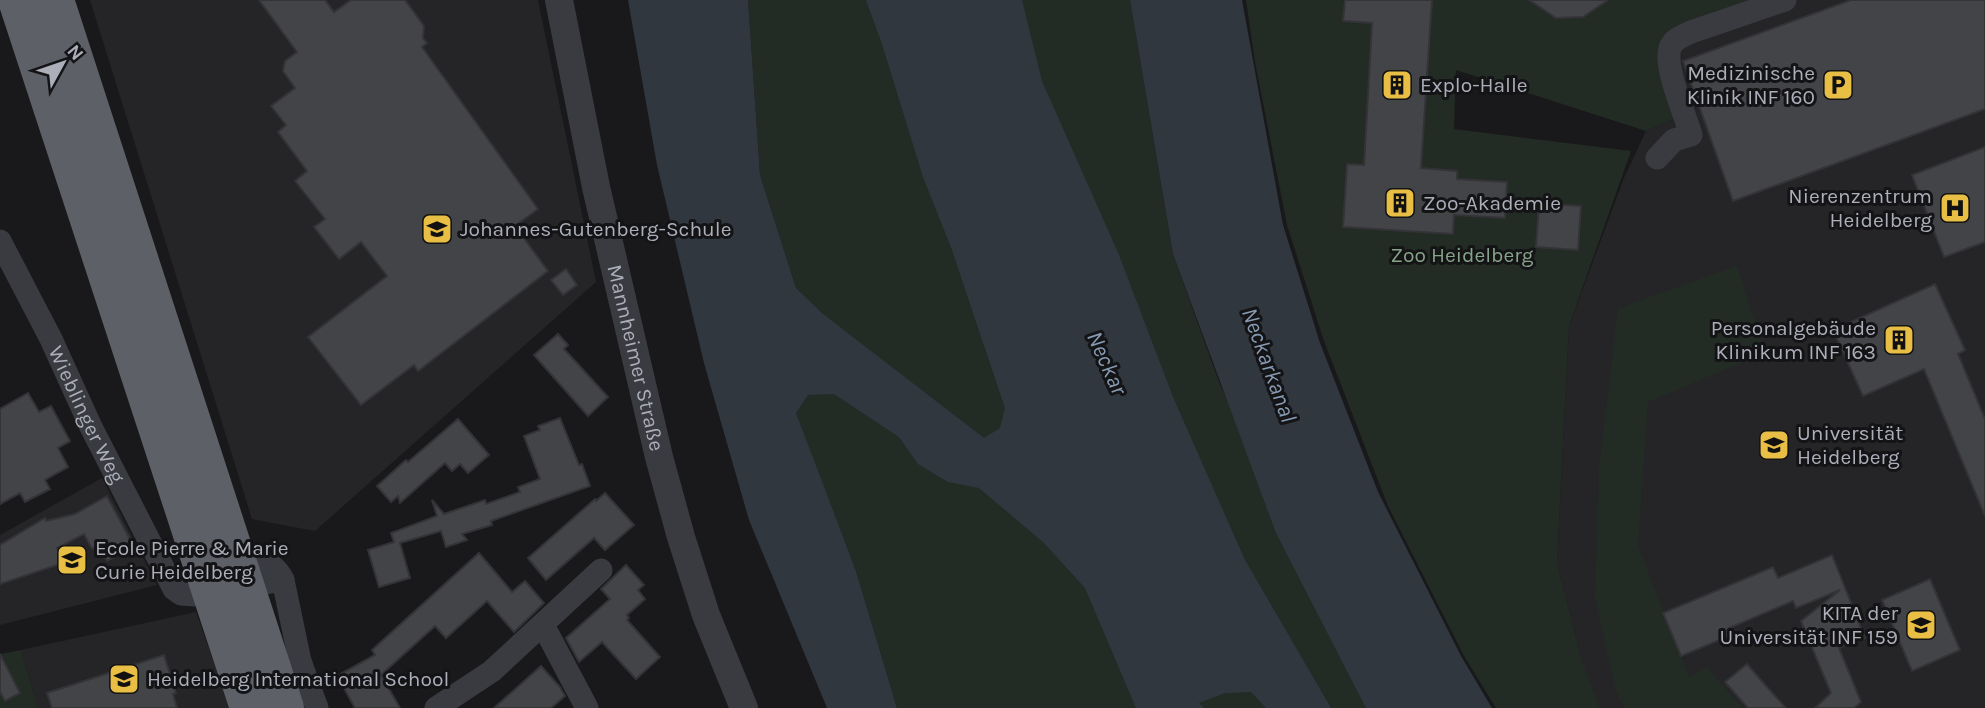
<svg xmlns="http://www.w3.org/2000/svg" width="1985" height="708" viewBox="0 0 1985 708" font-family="Karla,sans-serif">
<rect width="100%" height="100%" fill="#19191b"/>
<g fill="#252528">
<polygon points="90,0 538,0 596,282 315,531 252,519"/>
<polygon points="1762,0 1985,0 1985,708 1594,708 1557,563 1569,326 1624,178 1646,131 1674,119 1670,44"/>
<polygon points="102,478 157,585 0,625 0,535"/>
<polygon points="196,612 230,708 38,708 21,650"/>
</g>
<g fill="#232b25">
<polygon points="748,0 1130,0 1173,254 1219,382 1366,708 897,708 856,571 834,514 816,495 808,447 796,413 802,294 796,288 760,175"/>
<polygon points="1246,0 1762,0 1677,35 1674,119 1646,131 1456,70 1454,129 1631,151 1569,326 1557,563 1582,661 1600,708 1496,708 1464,656 1388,506 1324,341 1287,225 1255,62"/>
<polygon points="1737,266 1765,353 1648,402 1638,546 1689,677 1707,667 1743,708 1624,708 1615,688 1595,598 1599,469 1618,308"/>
<polygon points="21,650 38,708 0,708 0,654"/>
</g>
<g fill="#30373f">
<polygon points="628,0 748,0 760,175 796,288 823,314 984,438 1000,428 1005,408 952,250 923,177 882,44 866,0 1022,0 1042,81 1119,255 1173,397 1245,560 1331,708 1266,708 1251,692 1225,693 1199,703 1204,708 1136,708 1085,588 1044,543 979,488 948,482 918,464 899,437 834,394 808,395 796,413 856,571 897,708 827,708 749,520 704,363 657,165"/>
<polygon points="1130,0 1242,0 1283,225 1320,343 1378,492 1461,656 1492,708 1366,708 1276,533 1173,254"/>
</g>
<g fill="#434448" stroke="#343337" stroke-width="2">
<polygon points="259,0 325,0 334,12 351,0 405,0 424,26 423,38 427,43 422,47 538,209 515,226 548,271 418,371 414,365 361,405 308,337 387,276 361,242 339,259 314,227 325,219 295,181 307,171 278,132 286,125 271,106 295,88 283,71 285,61 297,52"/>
<polygon points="1345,0 1432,0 1421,168 1457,171 1457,179 1507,182 1505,218 1454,215 1453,234 1343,227 1347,164 1364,165 1372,23 1343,21"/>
<polygon points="1529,0 1608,0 1583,17 1556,18"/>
<polygon points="1851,0 1985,0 1985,109 1733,201 1683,61"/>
<polygon points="1985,147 1985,242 1944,257 1912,175"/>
<polygon points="1539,203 1581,206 1578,250 1536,247"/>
<polygon points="566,269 577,285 563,295 551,280"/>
<polygon points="1935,284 1965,350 1958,354 1985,419 1985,516 1924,369 1863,396 1833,330"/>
<polygon points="558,334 568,345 564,349 608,397 588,416 534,355"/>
<polygon points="28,393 39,412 51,406 70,441 58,448 68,467 45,480 50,489 25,502 20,493 0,504 0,409"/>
<polygon points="560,418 579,465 582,464 590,486 491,521 492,525 462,534 467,540 446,547 441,531 400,543 410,578 379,587 368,550 394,542 391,533 437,516 432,500 444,514 485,500 486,504 520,492 518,487 540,479 524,436 540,430 538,426"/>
<polygon points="458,419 489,455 468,473 460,464 452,471 445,463 400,503 398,496 391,502 377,486 406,460 408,462"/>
<polygon points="605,493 634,525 605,550 594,538 546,580 528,558 595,499 596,501"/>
<polygon points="107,496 131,541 121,547 124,552 107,561 98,546 92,549 84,534 57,548 63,563 0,584 0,545 45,518 46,521 75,514"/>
<polygon points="479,553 512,592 525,581 544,603 514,632 487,601 446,638 435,626 381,675 400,708 355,708 337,676 375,655 372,650"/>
<polygon points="1832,555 1865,638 1839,648 1861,702 1854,708 1815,708 1831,693 1801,621 1840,590 1796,608 1793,601 1729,628 1732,635 1681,656 1663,613 1773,567 1778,578"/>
<polygon points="626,565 644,585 638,590 645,599 627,615 629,618 627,620 660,657 636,679 602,642 579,662 566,638 610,599 601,589"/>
<polygon points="1930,579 1960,650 1912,671 1882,600"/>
<polygon points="0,654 20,693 5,701 0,692"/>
<polygon points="164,655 176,693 173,694 177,708 52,708 47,693"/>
<polygon points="1747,664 1767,687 1786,708 1748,708 1725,682"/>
<polygon points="541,666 560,687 565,696 551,708 494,708"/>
</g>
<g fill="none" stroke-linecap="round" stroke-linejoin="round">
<g stroke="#3a3b40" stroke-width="23">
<path d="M1657 158 1674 140 1691 135C1685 114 1664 68 1670 48 1673 39 1683 36 1691 32L1785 0"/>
<path id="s1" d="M0 241 51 339 91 427 174 589 181 594 195 595 283 580"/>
<path d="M230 567C253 563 270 554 283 580L300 661 317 708"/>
<polyline points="543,625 587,708"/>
<polyline points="436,708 492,671 601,570"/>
</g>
<path stroke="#3a3b40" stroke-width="28" id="s2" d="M559 0 596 187 659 457 681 537 706 615 744 708"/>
<g stroke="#5e6068" stroke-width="38">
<polyline points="17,0 249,708"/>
<polyline points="55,0 285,708"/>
</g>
</g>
<defs>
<g id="building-square" transform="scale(1.575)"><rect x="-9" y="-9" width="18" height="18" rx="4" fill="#e8be44" stroke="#141416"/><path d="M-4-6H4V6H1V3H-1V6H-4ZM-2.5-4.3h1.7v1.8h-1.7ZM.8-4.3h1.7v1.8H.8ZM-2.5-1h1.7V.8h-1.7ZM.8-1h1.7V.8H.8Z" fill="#111"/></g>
<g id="parking-square" transform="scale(1.575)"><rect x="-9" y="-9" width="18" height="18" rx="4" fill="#e8be44" stroke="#141416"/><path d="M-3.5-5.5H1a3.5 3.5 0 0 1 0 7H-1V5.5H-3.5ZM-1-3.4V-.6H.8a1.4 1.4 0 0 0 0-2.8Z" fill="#111"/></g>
<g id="hospital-square" transform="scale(1.575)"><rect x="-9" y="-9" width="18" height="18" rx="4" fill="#e8be44" stroke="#141416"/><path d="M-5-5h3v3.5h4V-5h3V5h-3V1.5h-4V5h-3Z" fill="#111"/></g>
<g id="school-square" transform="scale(1.575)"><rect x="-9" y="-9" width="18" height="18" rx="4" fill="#e8be44" stroke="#141416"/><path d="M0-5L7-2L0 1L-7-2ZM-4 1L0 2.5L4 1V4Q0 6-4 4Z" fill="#111"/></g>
<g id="university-square" transform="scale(1.575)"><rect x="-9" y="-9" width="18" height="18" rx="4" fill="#e8be44" stroke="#141416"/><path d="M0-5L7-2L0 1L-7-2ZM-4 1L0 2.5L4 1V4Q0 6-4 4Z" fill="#111"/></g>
</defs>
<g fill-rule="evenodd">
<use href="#building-square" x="1397" y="85"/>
<use href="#parking-square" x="1838" y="85"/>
<use href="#building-square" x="1400" y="203"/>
<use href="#hospital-square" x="1955" y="208"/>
<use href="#school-square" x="437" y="229"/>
<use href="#building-square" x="1899" y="340"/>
<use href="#university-square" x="1774" y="445"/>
<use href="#school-square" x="72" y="560"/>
<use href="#school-square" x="1921" y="625"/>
<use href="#school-square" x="124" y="679"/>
</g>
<g text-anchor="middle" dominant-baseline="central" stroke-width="6" stroke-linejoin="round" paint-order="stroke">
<g font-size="21" fill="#acafba" stroke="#141416" text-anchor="start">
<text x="1815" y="73" text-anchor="end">Medizinische<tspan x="1815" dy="24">Klinik INF 160</tspan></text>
<text x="1420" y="85">Explo-Halle</text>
<text x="1932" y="196" text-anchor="end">Nierenzentrum<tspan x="1932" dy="24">Heidelberg</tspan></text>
<text x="1423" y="203">Zoo-Akademie</text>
<text x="460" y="229">Johannes-Gutenberg-Schule</text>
<text x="1876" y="328" text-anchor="end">Personalgebäude<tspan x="1876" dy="24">Klinikum INF 163</tspan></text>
<text x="1797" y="433">Universität<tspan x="1797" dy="24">Heidelberg</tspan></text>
<text x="95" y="548">Ecole Pierre &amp; Marie<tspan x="95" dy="24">Curie Heidelberg</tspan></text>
<text x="1898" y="613" text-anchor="end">KITA der<tspan x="1898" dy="24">Universität INF 159</tspan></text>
<text x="147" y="679">Heidelberg International School</text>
</g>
<g font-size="21" fill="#85a489" stroke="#141416">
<text x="1462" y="255">Zoo Heidelberg</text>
</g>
<g font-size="21" fill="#acafba" stroke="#141416">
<text stroke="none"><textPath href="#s2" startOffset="366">Mannheimer Straße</textPath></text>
<text stroke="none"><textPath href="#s1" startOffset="194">Wieblinger Weg</textPath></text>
</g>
<g font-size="23" font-style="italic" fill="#869ab2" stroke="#141416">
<text transform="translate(1107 363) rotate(66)">Neckar</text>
<text transform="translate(1269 365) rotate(70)">Neckarkanal</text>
</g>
</g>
<g transform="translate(63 63) rotate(50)" stroke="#141416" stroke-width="5" paint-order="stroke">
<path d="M0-5L12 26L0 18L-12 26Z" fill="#acafba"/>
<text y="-10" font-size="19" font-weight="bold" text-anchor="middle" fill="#acafba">N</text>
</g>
</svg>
